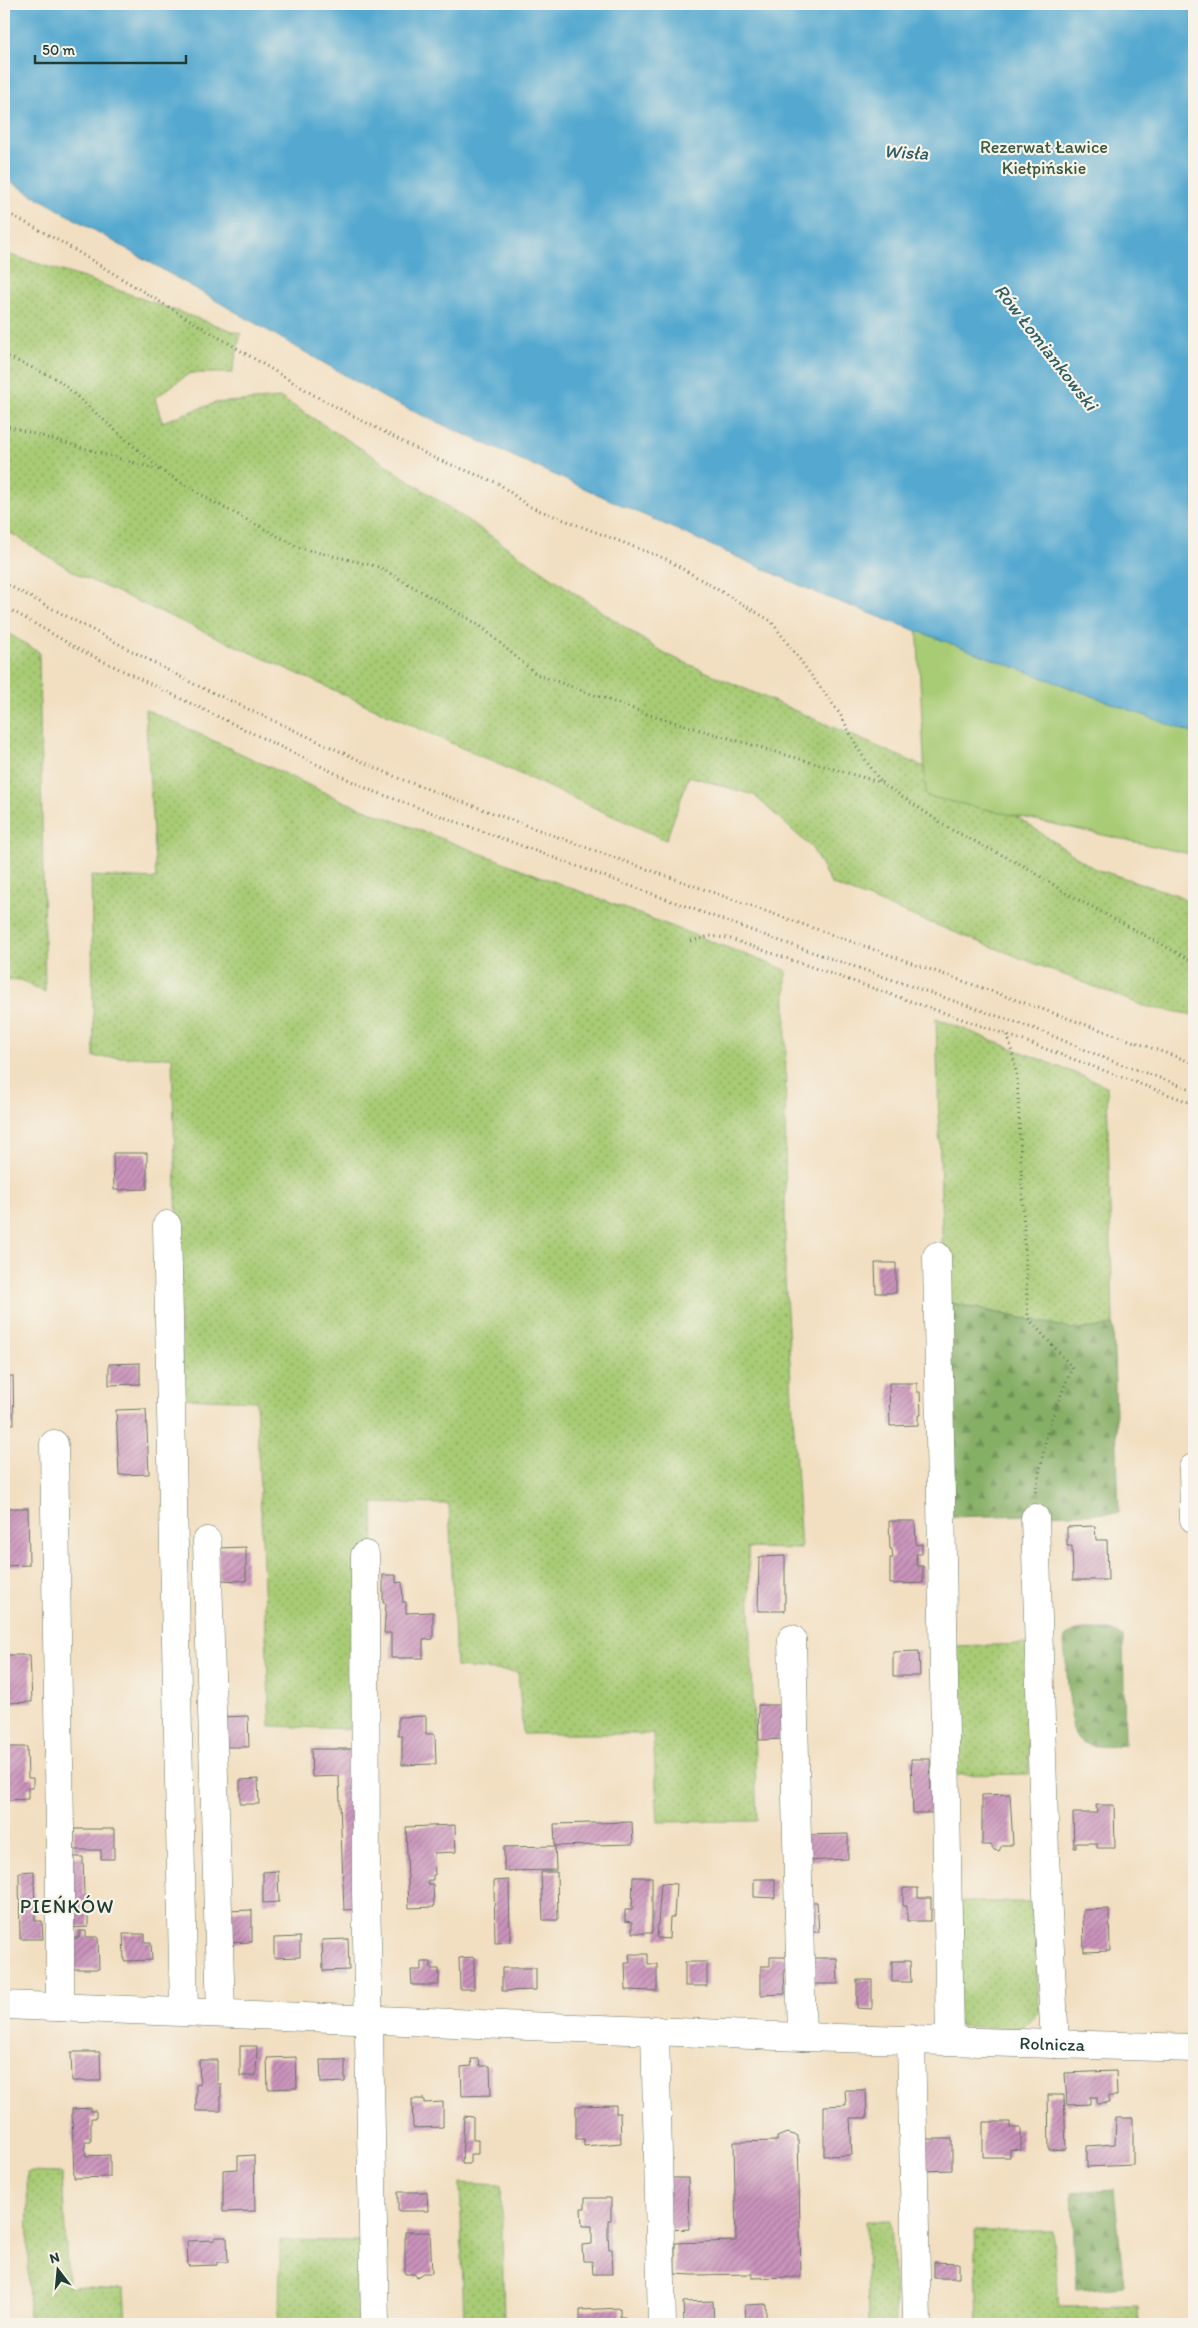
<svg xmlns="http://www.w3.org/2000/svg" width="1198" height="2328" viewBox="0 0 1198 2328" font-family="Itim,sans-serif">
<defs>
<pattern id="grass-dots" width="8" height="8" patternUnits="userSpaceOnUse" patternTransform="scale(1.25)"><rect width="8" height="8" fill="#a8cb74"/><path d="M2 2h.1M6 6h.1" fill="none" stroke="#88a660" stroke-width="1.8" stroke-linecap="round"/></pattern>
<pattern id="forest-firs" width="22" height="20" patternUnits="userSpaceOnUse" patternTransform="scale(1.25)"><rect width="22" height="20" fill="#86af66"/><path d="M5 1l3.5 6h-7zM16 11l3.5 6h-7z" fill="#6d9055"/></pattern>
<pattern id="building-hatch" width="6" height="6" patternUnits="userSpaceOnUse" patternTransform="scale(1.25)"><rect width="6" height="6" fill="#ca93bb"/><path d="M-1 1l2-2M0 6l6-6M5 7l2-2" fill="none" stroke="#a37999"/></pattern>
</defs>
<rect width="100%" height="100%" fill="#f7f3e8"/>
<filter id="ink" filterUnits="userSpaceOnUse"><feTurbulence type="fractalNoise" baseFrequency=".02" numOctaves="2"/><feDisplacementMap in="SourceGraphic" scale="10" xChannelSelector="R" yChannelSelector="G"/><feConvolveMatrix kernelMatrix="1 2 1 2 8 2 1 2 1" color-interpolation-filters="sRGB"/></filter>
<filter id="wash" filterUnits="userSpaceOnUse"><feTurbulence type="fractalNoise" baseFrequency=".0096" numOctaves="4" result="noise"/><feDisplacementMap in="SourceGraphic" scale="20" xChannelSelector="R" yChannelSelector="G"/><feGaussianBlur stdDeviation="1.12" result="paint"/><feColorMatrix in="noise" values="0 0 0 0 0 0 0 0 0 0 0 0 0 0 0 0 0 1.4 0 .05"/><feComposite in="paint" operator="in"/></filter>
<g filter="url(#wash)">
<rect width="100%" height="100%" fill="#f2dfc1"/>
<g fill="url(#grass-dots)" stroke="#648454">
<polygon points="4,253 84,278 241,334 232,373 190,373 155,398 162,422 215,403 281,398 376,458 663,653 977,790 1093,868 1177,895 1194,906 1194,1015 1144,1006 831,884 812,848 754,795 689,776 666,840 79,575 4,529"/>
<polygon points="4,631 39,652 45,992 21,980 4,979"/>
<polygon points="145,709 343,801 786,970 785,1278 801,1549 748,1548 757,1821 658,1822 653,1734 523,1734 518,1672 456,1667 449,1504 373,1503 376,1730 270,1726 256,1401 182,1398 172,1057 94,1057 91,876 156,879"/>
<polygon points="936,1018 1107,1086 1113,1325 1078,1330 944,1301"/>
<polygon points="1027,1644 1029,1774 954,1775 951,1646"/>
<polygon points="956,1902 1034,1902 1039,2012 1021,2029 959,2026"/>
<polygon points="27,2172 62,2173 68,2286 124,2289 126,2324 29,2324"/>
<polygon points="460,2183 501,2185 504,2324 464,2324"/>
<polygon points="866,2221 891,2221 896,2324 868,2324"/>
<polygon points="1052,2231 1060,2307 1138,2306 1139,2324 978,2324 975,2231"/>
<polygon points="280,2240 363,2241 365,2324 279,2324"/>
</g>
<g fill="url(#forest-firs)" stroke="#52764d">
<polygon points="944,1302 1078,1330 1113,1325 1119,1513 948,1517"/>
<path d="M1076 1630H1111L1123 1637 1125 1745C1113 1747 1083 1749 1076 1736 1074 1733 1073 1728 1072 1725L1064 1643 1065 1637Z"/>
<polygon points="1114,2189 1124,2286 1076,2290 1072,2192"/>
</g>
<polygon fill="#a8cb74" stroke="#648454" points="1194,4 1194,855 926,796 886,25"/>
<polygon fill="#54a9d0" stroke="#3a7382" points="4,4 1194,4 1194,734 826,597 388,400 4,178"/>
<g id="blocks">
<g fill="url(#building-hatch)">
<polygon points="113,1153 147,1153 147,1189 114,1190"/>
<polygon points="875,1263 896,1263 896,1293 876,1293"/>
<polygon points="140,1363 140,1384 109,1385 109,1364"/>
<polygon points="4,1376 13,1376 14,1424 4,1424"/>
<polygon points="889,1383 917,1383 917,1392 920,1392 921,1415 918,1415 918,1425 890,1426"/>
<polygon points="146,1409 149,1474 119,1475 116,1410"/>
<polygon points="4,1508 28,1508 29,1565 4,1566"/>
<polygon points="889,1521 915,1521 916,1545 922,1544 922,1554 916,1554 917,1566 923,1566 923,1583 890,1584 890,1558 893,1558 892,1549 890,1549"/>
<polygon points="1095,1526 1096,1540 1107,1540 1108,1580 1073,1580 1072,1546 1067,1546 1067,1527"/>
<polygon points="246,1547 246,1581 219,1580 218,1548"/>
<polygon points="785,1556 785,1611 758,1611 759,1557"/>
<polygon points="383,1575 396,1575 396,1583 402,1582 403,1602 406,1602 406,1613 433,1612 433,1639 423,1640 423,1658 391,1658 391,1633 384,1633 386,1603 383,1603"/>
<polygon points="919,1651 920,1676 893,1676 893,1652"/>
<polygon points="4,1655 30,1655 32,1702 7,1703 7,1711 4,1711"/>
<polygon points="758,1705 785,1705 786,1739 759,1740"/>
<polygon points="248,1716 249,1747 222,1747 221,1717"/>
<polygon points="426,1716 426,1734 435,1734 436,1764 402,1765 402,1736 398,1736 398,1717"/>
<polygon points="4,1747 27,1747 28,1778 33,1778 33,1788 28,1788 28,1799 7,1800 7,1806 4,1806"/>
<polygon points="311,1749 353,1749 359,1909 344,1910 339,1776 312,1777"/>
<polygon points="911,1759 930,1759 931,1790 939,1790 940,1813 913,1813"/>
<polygon points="258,1779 259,1804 240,1804 240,1780"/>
<polygon points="1010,1794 1013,1845 1002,1845 999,1851 994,1850 991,1845 982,1845 982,1795"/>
<polygon points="1096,1805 1114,1805 1115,1848 1097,1848 1097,1843 1076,1843 1076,1848 1074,1848 1073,1813 1097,1813"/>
<polygon points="632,1822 633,1844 555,1846 554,1824"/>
<polygon points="455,1825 456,1852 434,1853 435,1875 433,1875 433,1880 428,1880 428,1884 433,1884 434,1907 409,1908 406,1827"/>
<polygon points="74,1829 114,1829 114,1859 101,1859 101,1850 74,1850"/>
<polygon points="848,1834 848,1859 804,1861 803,1835"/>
<polygon points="555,1846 556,1870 504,1871 504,1847"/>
<polygon points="67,1857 83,1857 84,1895 88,1895 89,1904 84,1904 84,1912 88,1912 88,1927 70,1928"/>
<polygon points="34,1871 35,1921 42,1921 43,1939 20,1939 19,1872"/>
<polygon points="278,1871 279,1902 263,1903 263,1872"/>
<polygon points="541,1872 557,1872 558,1920 543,1920"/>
<polygon points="633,1877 652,1877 652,1933 632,1933 632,1922 625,1921 625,1910 632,1910"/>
<polygon points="754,1879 775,1879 775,1898 754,1897"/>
<polygon points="509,1880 510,1942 495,1943 494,1881"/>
<polygon points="661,1883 676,1884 674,1917 670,1917 669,1939 657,1938"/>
<polygon points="903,1888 918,1888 918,1898 931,1898 931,1921 907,1921 907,1906 903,1906"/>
<polygon points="805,1902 817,1902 819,1932 806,1932"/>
<polygon points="1109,1909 1110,1951 1084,1952 1083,1910"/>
<polygon points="252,1910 252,1942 225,1943 225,1911"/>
<polygon points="79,1931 86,1931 86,1937 98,1937 99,1969 70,1969 70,1938 79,1938"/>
<polygon points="123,1934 145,1934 145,1942 151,1942 152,1960 124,1961"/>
<polygon points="300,1937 300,1957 274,1958 274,1938"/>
<polygon points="348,1939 349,1970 323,1971 322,1940"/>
<polygon points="629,1954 648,1954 648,1964 657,1964 657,1991 626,1990 625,1963 630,1963"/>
<polygon points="474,1957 474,1989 460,1989 459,1958"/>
<polygon points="770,1957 790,1957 790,1970 784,1970 785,1994 761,1995 761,1966 770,1966"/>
<polygon points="807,1958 837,1958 838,1984 807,1984"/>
<polygon points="892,1961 910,1961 911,1982 892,1982"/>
<polygon points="421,1962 431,1962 431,1969 439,1969 439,1985 412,1985 411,1970 421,1970"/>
<rect x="685" y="1962" width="22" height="24"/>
<polygon points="502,1968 536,1968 536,1990 502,1991"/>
<polygon points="857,1980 872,1980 872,2009 857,2008"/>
<polygon points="240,2046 257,2046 256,2076 240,2076"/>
<polygon points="71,2052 100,2052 101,2081 72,2081"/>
<polygon points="296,2057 297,2088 268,2089 267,2058"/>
<polygon points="471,2059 479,2059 480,2066 490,2066 491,2095 462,2096 461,2067 472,2066"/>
<polygon points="199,2060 217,2060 217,2084 221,2084 221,2111 196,2111 196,2084 200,2084"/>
<polygon points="320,2060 345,2060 345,2082 321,2083"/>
<polygon points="1116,2071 1117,2096 1109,2096 1109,2103 1097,2104 1097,2097 1090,2097 1090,2104 1067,2105 1065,2073"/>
<polygon points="845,2090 866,2090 867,2118 850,2118 852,2155 824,2156 824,2106 846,2105"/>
<polygon points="1048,2095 1064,2095 1066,2149 1049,2150"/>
<polygon points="412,2099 424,2099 424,2103 443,2102 443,2127 413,2128"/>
<polygon points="616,2105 616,2113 620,2113 621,2143 584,2146 584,2139 576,2139 576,2106"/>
<polygon points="91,2108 91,2111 96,2111 96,2118 91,2118 91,2142 85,2142 86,2156 110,2155 110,2177 74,2178 72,2109"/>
<polygon points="464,2116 473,2117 473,2140 478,2140 478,2154 470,2154 470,2164 462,2164"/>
<polygon points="1116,2118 1133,2118 1133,2165 1087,2167 1087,2146 1115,2144"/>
<polygon points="983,2122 1010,2122 1010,2128 1021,2128 1021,2150 1010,2149 1010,2157 983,2157"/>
<polygon points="787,2133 798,2136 801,2277 752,2278 752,2274 693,2275 675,2274 675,2243 736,2241 734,2142 777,2141 777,2137"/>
<polygon points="924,2139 952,2139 952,2170 925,2171"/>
<polygon points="254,2155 255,2211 223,2212 223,2170 238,2169 238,2156"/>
<polygon points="667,2178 688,2178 689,2229 668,2230"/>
<polygon points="398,2192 427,2192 428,2211 398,2211"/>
<polygon points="585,2198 611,2198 611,2220 608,2220 608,2235 609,2249 612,2249 613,2274 593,2274 592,2261 583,2261 582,2245 592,2244 592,2226 582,2226 581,2208 585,2208"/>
<polygon points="405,2232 430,2232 432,2273 423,2273 417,2277 414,2274 405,2274"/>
<polygon points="215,2237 227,2237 228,2262 217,2262 217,2265 188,2266 187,2241 215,2240"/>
<polygon points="934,2262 959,2263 959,2278 934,2278"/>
<polygon points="713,2301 714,2324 684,2324 683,2302"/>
<polygon points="766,2304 766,2324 746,2324 745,2305"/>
<polygon points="620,2308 620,2317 625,2317 625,2324 580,2324 580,2310"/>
</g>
</g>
</g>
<g filter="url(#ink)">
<use href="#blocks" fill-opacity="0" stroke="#697665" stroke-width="1"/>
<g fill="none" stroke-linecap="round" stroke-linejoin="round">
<g stroke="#697665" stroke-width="29">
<g id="minor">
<polyline points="167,1225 184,2011"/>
<polyline points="937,1256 950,2040"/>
<polyline points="54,1444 60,1827 60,2007"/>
<polyline points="1193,1468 1194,1519"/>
<polyline points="1035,1518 1045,1856 1055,2044"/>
<polyline points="207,1541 221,2013"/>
<polyline points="365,1555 366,1892 375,2324"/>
<polyline points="792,1639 802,2037"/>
<path id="s1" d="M4 2005 802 2037 1194 2048"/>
<polyline points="655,2030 662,2324"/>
<polyline points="911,2039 917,2324"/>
</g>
</g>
<g stroke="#697665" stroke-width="3" stroke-dasharray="1 4" stroke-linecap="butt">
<polyline points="4,211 63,243 319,398 434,458 498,483 528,506 666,559 771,621 840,714 860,752 881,782"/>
<polyline points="4,355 57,379 162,471 208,499 300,548 379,567 479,625 536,674 653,716 882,783 950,829 1026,867 1066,893 1194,962"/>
<polyline points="4,425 162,471"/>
<polyline points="4,583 194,684 398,778 593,850 1194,1063"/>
<polyline points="4,606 80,650 370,790 783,942 1041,1031 1109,1060 1194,1090"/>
<polyline points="691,941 710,936 728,938 1008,1035 1194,1104"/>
<polyline points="1008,1035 1017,1075 1028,1318 1072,1367 1048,1428 1035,1495"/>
</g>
<use href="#minor" stroke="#fff" stroke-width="28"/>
</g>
</g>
<g text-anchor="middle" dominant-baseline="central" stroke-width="4.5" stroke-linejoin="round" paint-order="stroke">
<g font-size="18" fill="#3a5941" stroke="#f7f3e8">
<text x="1044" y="147">Rezerwat Ławice<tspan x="1044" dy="21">Kiełpińskie</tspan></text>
</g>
<g font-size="18" fill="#1f3d34" stroke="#f7f3e8">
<text stroke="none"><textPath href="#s1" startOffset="1049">Rolnicza</textPath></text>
</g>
<g font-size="19" font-style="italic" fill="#2f5d63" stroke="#f7f3e8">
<text transform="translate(906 152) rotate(3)">Wisła</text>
<text transform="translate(1046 347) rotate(52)">Rów Łomiankowski</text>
</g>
<g font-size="20" letter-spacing="1" fill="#1f3d34" stroke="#f7f3e8">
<text x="67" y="1906">PIEŃKÓW</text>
</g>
</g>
<rect width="1198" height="2328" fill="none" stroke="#f7f3e8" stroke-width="20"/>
<g transform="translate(58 2270) rotate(344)" stroke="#f7f3e8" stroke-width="4" paint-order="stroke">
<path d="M0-4L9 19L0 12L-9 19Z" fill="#1f3d34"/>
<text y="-8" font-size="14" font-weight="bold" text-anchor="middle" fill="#1f3d34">N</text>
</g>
<path d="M35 55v8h151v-8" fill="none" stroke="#1f3d34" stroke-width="2.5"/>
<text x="42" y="55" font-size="15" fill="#1f3d34" stroke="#f7f3e8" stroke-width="4" paint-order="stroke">50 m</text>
</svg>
